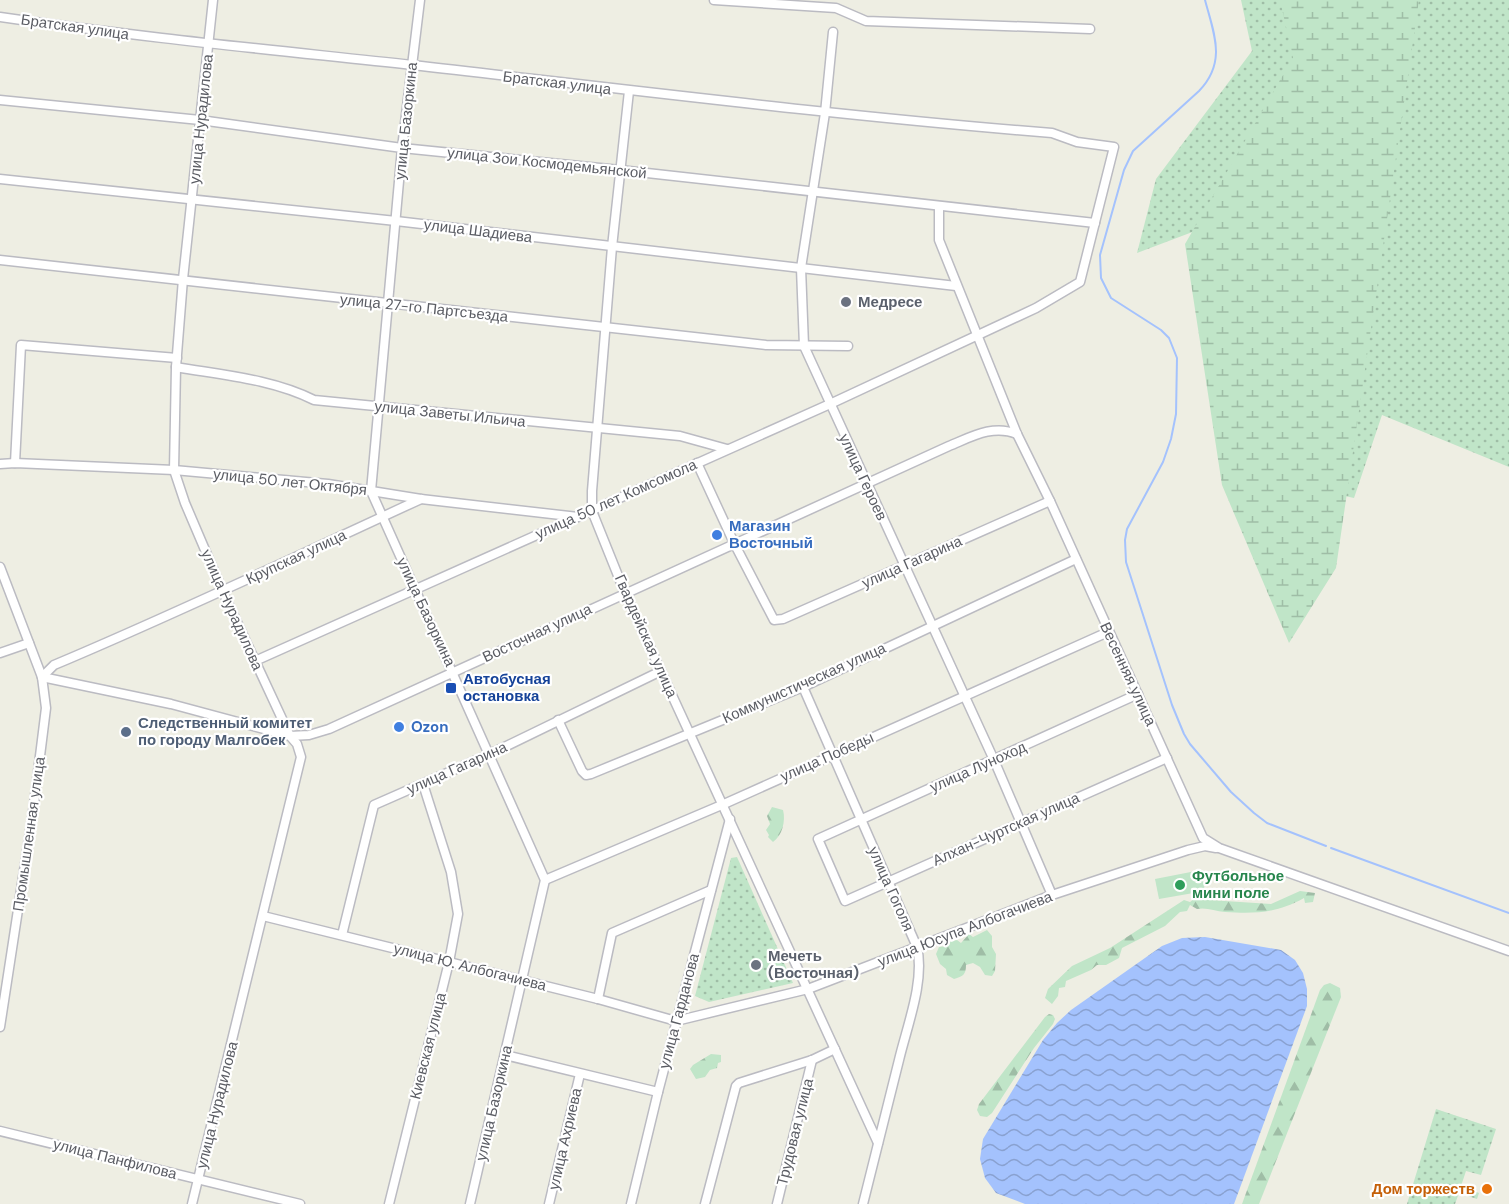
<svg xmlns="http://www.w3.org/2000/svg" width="1509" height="1204" viewBox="0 0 1509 1204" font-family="'DM Sans',sans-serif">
<defs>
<pattern id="grass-dots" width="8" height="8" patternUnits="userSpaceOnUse" patternTransform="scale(1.5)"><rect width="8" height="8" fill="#c0e5c8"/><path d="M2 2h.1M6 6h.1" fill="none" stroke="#9fbda6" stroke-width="1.8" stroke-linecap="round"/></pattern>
<pattern id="forest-firs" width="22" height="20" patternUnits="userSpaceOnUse" patternTransform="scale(1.5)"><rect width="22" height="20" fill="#c0e5c8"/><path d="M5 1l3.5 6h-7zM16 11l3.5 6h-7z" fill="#9fbda6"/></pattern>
<pattern id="wetland-marsh" width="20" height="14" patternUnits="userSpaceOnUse" patternTransform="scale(1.5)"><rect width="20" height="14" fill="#c0e5c8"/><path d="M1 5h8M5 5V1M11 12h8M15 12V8" fill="none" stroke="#9fbda6"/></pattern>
<pattern id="water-waves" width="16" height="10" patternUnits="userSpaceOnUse" patternTransform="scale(1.5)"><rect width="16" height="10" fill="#a4c2fd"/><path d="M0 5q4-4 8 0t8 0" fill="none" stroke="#89a1d0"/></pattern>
</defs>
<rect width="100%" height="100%" fill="#eeeee3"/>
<g fill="url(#grass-dots)">
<polygon points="1241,0 1509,0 1509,467 1382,415 1354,498 1239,473 1203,228 1137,253 1156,179 1252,51"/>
<polygon points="737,857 793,983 709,1002 695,996 731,858"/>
<polygon points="1436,1109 1496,1129 1481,1175 1466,1171 1461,1186 1479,1193 1477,1199 1459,1193 1455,1204 1407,1204"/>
</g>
<g fill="url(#forest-firs)">
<path d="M772 807 783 810C786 821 782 836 773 842L768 837 769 835 766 830 770 824 767 816Z"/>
<path d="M1300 891 1315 893 1313 902 1305 903 1304 898C1277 913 1256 914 1225 912 1215 911 1206 907 1197 909L1190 905 1187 911 1180 912 1165 926 1122 948 1119 958 1106 965H1097L1091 970 1066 981 1065 987 1059 988 1058 996 1052 1004 1045 998 1048 989 1072 966 1110 948 1184 900 1190 902 1194 899 1271 904Z"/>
<path d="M987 930 992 936V947L996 954 995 971 992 976 985 975 980 967 973 963 966 965C966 975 963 976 954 979L947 975 946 969 940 964 936 954 939 947 947 946 948 942 957 940 961 943 969 934 973 937Z"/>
<polygon points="1330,983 1340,988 1341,997 1259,1204 1242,1204 1320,990 1324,985"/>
<polygon points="1049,1014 1053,1015 1055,1019 1053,1024 1034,1048 992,1113 987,1117 980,1116 977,1110 979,1104 1045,1017"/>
<polygon points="711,1054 721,1055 721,1062 718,1063 717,1068 710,1070 705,1077 696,1079 690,1069 693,1065"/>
</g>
<polygon fill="url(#wetland-marsh)" points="1280,0 1419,0 1336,568 1289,643 1222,485 1185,244 1293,58"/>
<polygon fill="#c0e5c8" points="1201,870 1205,891 1159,899 1155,879"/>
<polygon fill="url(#water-waves)" points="1205,937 1281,950 1295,960 1303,973 1307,989 1307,1006 1234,1204 1025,1204 996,1193 985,1178 980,1159 983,1139 1043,1040 1057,1023 1071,1010 1162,946 1182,938"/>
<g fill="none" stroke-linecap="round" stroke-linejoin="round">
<g stroke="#a4c2fd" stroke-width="2">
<path d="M1205 0C1214 34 1227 62 1199 91L1133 151 1124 170 1100 255 1101 278 1111 298 1161 330 1169 338 1177 358 1176 414 1171 439 1163 462 1127 529 1125 540 1126 562 1172 705 1184 734 1190 744 1231 792 1254 813 1267 823 1326 846"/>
<polyline points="1331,848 1509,913"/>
</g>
<g stroke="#bbbbc2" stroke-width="11">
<g id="minor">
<polyline points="420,0 402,148 371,491 545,880 470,1204"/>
<polyline points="714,0 836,8 866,21 1090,29"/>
<path d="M0 17C137 37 274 50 412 65 625 89 838 116 1052 133L1077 142 1114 147 1080 282 1036 308 830 404 255 661"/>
<polyline points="833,32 825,113 801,268 804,346 994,760 1052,895"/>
<polyline points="629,91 612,247 592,491 592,511 625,593 878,1143"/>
<polyline points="0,100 200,120 402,148 620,170 1095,223"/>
<polyline points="0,179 396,221 956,286"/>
<polyline points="939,207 939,240 1017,434 1050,501 1203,838 1219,848 1233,853 1509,951"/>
<polyline points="0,260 766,345 848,346"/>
<path d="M176 367C222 375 272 379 314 400L680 436 727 449"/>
<polyline points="15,463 21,345 177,358"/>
<polyline points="697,463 734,543 774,620 783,619 1050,501"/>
<polyline points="0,464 15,463 174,470 328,484 421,499 578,517"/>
<polyline points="0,567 42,677 46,708 33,812 0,1027"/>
<polyline points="0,653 29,643"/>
<path d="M42 677 171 704 290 736 309 735 329 729 949 446C971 437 993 424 1017 434"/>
<path d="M42 677 54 665C178 613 299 555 421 499"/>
<path d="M803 687 917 947C925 981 907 1026 899 1060 887 1108 875 1156 863 1204"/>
<polyline points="1138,694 818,839 845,901 1167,758"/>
<polyline points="558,720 582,771 586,775 591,774 803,687 1076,559"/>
<polyline points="545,880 724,804 1108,632"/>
<polyline points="263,916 598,999 676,1021 808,989 1052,895 1188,850 1205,846 1216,848"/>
<polyline points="342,935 374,805 490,754 661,671"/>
<polyline points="598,999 612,933 711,890"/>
<polyline points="505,1055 658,1092"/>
<polyline points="0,1131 300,1204"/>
<polyline points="192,1204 301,757 297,744 290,736 223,592 185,503 174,470 176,367 183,279 213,0"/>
<polyline points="389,1204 449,962 458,914 451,872 423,784"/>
<polyline points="549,1204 580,1074"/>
<polyline points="631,1204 658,1092 730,819"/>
<polyline points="705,1204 736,1086 739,1083 812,1060 835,1049"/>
<polyline points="777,1204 812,1060"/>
</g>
</g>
<use href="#minor" stroke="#fff" stroke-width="8"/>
</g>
<g fill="#6b7280" stroke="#fff" stroke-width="2">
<circle cx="846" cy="302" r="6"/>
<circle cx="756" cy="965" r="6"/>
</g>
<g fill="#3f7fe0" stroke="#fff" stroke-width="2">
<circle cx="717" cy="535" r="6"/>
<circle cx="399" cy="727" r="6"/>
</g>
<rect fill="#1a4fb4" stroke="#fff" stroke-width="2" x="445" y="682" width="12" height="12" rx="3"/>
<circle fill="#5c6f8a" stroke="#fff" stroke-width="2" cx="126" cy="732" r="6"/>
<circle fill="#2e9e5b" stroke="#fff" stroke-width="2" cx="1180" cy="885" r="6"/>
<circle fill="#e8710a" stroke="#fff" stroke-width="2" cx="1487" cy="1189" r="6"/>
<g text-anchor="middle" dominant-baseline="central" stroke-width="4.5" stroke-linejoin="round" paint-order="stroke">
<g font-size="15" fill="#5b5d64" stroke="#fff">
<text transform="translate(75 27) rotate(8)">Братская улица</text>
<text transform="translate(557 83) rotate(7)">Братская улица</text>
<text transform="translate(201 119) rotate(-84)">улица Нурадилова</text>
<text transform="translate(406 121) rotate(-84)">улица Базоркина</text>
<text transform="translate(547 163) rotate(6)">улица Зои Космодемьянской</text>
<text transform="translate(478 231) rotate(7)">улица Шадиева</text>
<text transform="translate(424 308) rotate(6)">улица 27-го Партсъезда</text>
<text transform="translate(450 414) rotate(6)">улица Заветы Ильича</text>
<text transform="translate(863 477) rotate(65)">улица Героев</text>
<text transform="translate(290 482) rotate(6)">улица 50 лет Октября</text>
<text transform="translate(616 499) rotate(-24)">улица 50 лет Комсомола</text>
<text transform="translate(296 557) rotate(-25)">Крупская улица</text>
<text transform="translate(912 562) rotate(-24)">улица Гагарина</text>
<text transform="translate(232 610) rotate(66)">улица Нурадилова</text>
<text transform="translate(426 612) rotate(65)">улица Базоркина</text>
<text transform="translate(537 633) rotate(-25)">Восточная улица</text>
<text transform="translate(646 636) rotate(66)">Гвардейская улица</text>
<text transform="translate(1128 674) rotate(65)">Весенняя улица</text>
<text transform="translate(804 683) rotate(-24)">Коммунистическая улица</text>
<text transform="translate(827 757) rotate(-24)">улица Победы</text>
<text transform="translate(978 767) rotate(-24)">улица Луноход</text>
<text transform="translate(457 768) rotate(-24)">улица Гагарина</text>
<text transform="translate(1006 829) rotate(-24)">Алхан-Чуртская улица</text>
<text transform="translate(29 834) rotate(-82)">Промышленная улица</text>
<text transform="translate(891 889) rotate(66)">улица Гоголя</text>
<text transform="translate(965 929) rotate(-21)">улица Юсупа Албогачиева</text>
<text transform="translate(470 967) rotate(14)">улица Ю. Албогачиева</text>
<text transform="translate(679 1011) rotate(-75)">улица Гарданова</text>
<text transform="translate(428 1046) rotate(-76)">Киевская улица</text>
<text transform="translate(494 1103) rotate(-77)">улица Базоркина</text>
<text transform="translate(217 1105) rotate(-76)">улица Нурадилова</text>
<text transform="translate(795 1132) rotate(-76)">Трудовая улица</text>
<text transform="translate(565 1139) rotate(-77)">улица Ахриева</text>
<text transform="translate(115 1159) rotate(14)">улица Панфилова</text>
</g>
<g font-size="15" font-weight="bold" fill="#5b616d" stroke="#fff" text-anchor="start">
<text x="858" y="302">Медресе</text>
<text x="768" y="956">Мечеть<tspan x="768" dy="17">(Восточная)</tspan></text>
</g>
<g font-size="15" font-weight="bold" fill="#366cbe" stroke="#fff" text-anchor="start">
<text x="729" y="526">Магазин<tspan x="729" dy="17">Восточный</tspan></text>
<text x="411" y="727">Ozon</text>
</g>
<g font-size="15" font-weight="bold" fill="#164399" stroke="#fff" text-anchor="start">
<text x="463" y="679">Автобусная<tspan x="463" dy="17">остановка</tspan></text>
</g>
<g font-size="15" font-weight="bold" fill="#4e5e75" stroke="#fff" text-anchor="start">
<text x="138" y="723">Следственный комитет<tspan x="138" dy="17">по городу Малгобек</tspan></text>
</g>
<g font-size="15" font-weight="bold" fill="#27864d" stroke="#fff" text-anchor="start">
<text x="1192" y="876">Футбольное<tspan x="1192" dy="17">мини поле</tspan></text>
</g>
<g font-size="15" font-weight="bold" fill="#c56008" stroke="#fff" text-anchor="end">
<text x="1475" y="1189">Дом торжеств</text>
</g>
</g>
</svg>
